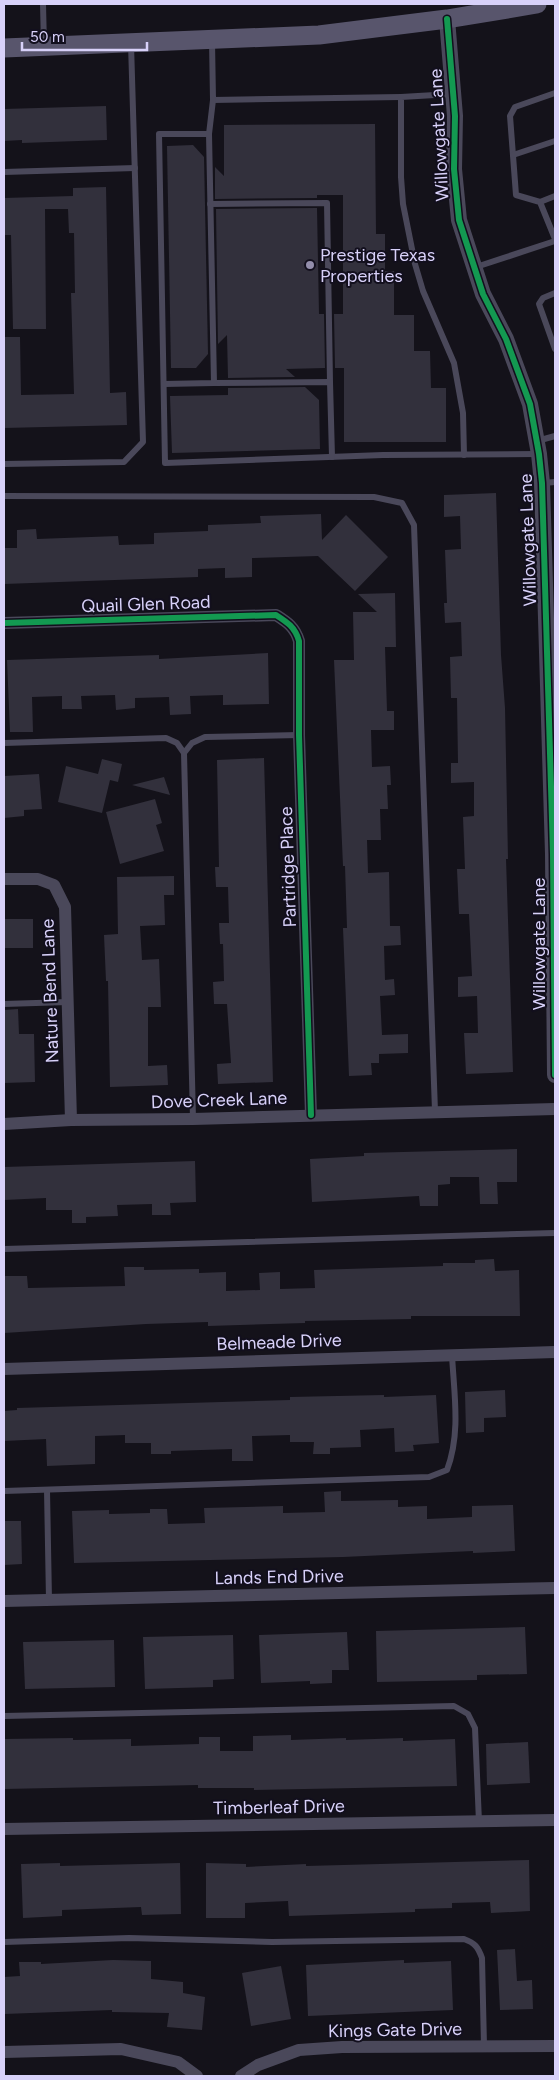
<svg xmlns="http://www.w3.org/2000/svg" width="559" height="2080" viewBox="0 0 559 2080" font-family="Figtree,sans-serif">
<rect width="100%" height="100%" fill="#14121a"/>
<g fill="#32303c">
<polygon points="106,106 107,140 22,143 22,140 4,141 4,109"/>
<polygon points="375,124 376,234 385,234 385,271 394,271 394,315 414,315 414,351 430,351 431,388 446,388 446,442 344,442 344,368 335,368 334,314 343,314 343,195 317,195 317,198 215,199 215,167 224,176 224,125"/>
<polygon points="193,145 204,157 208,354 196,368 171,368 167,146"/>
<polygon points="106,187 110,393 126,392 127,425 4,428 4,337 20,337 21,395 74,394 71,293 75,293 74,233 69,233 68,209 45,209 46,329 13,329 11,235 4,235 4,198 73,196 73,188"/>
<polygon points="317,208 319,314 324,314 325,368 286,369 295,377 228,378 227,335 218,344 216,209"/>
<polygon points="305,387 319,400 320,449 172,453 170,396 228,395 228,388"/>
<polygon points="496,493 501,655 505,708 508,859 506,859 513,1072 466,1074 464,1033 478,1033 477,996 458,997 458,977 472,976 469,914 459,914 457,869 465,869 463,817 474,816 474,782 451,783 451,763 458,763 457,698 451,698 450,657 462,656 461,622 445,623 444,603 447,603 445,550 461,549 460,516 444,517 444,495"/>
<polygon points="321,514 322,540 346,515 388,557 355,591 318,556 252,558 252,577 225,578 225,568 198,569 198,577 4,584 4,548 17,548 17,530 36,529 37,539 118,536 119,545 154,544 154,533 208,531 208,525 261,523 260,516"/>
<polygon points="395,593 396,647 385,647 387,711 394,711 394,730 371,730 372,767 390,766 391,785 387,785 388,809 380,809 381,840 367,840 368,873 389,872 390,926 400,926 401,945 384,946 385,980 394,979 395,995 380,996 382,1035 408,1034 408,1053 379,1054 379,1063 371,1063 372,1075 349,1076 343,928 347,928 345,866 343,866 334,660 354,660 353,612 377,612 358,594"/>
<polygon points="268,653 269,704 223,705 223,695 190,696 191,714 170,715 169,697 135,698 135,708 116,710 115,695 81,696 82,709 62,709 62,696 32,697 33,732 10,732 7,660 159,655 159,659"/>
<polygon points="264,758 273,1082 218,1084 217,1064 231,1063 227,1004 214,1004 213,982 224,981 223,944 220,944 219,923 229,923 228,887 216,887 215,867 219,867 217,760"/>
<polygon points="102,759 122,764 118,782 110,780 102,813 58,802 66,766 98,774"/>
<polygon points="39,774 42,809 24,810 24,816 4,818 4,776"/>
<polygon points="164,777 170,795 132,785"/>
<polygon points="155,799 162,823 156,825 164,851 120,864 106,812"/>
<polygon points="174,876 174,895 164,895 165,925 140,926 142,960 159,959 161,1007 148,1007 148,1066 167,1065 168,1085 110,1087 108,981 106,981 104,935 118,934 117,877"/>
<rect x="4" y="919" width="29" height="29"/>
<polygon points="18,1009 19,1034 34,1034 35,1082 4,1083 4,1010"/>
<polygon points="517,1149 517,1182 497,1182 498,1204 480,1204 479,1177 450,1177 450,1184 438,1185 438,1206 420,1206 419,1196 312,1202 310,1159 364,1156 364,1153"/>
<polygon points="195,1161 196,1202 170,1203 171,1215 152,1215 152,1204 117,1205 118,1216 86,1217 86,1223 72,1223 72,1210 46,1210 46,1198 4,1200 4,1167"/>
<polygon points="494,1259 495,1271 519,1270 520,1316 411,1316 411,1319 305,1321 305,1323 208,1326 208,1322 146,1324 4,1333 4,1276 27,1276 28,1288 125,1286 124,1267 144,1267 144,1270 199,1269 199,1273 226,1272 226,1291 260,1290 259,1273 280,1272 280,1289 315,1288 314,1270 443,1266 443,1263 475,1263 475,1260"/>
<polygon points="505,1390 506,1417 484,1418 484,1432 466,1433 465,1392"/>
<polygon points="384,1395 384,1397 436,1395 439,1443 413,1445 414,1451 395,1452 394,1428 360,1430 361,1447 330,1448 330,1454 313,1454 314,1442 290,1442 290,1435 252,1436 253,1461 232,1461 232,1449 171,1451 171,1454 151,1454 151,1443 125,1443 125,1435 95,1436 95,1464 47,1466 46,1439 4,1441 4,1411 17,1410 17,1408 290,1400 290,1397"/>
<polygon points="341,1491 341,1501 398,1500 398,1507 427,1506 427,1519 472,1517 472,1506 513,1505 515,1551 473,1553 473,1551 343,1557 74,1563 72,1511 109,1510 109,1514 150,1513 150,1509 167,1509 168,1524 205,1523 204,1508 283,1506 283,1513 325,1512 324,1492"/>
<polygon points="4,1521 21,1521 22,1564 4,1565"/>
<polygon points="525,1627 527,1674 477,1675 477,1680 377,1682 376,1631"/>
<polygon points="347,1632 349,1670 332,1670 332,1683 310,1684 310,1681 261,1683 259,1635"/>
<polygon points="233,1635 234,1679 213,1680 213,1687 145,1689 143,1637"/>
<polygon points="114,1640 115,1687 25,1689 23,1642"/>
<polygon points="291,1735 291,1740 346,1738 346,1740 403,1738 403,1741 455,1739 457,1786 254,1790 254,1788 198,1788 198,1785 4,1789 4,1739 73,1738 73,1740 131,1739 131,1746 199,1744 199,1737 220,1737 220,1751 253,1751 253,1736"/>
<polygon points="528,1742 530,1783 487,1785 486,1744"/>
<polygon points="529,1860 530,1911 491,1913 490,1902 452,1903 452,1908 415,1909 415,1912 289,1916 288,1901 245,1903 245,1918 206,1918 206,1863 246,1864 246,1867 306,1864 306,1866"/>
<polygon points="60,1863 60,1866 180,1863 181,1914 142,1915 141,1907 62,1910 62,1916 23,1918 21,1864"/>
<polygon points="515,1949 517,1981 532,1980 533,2009 500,2010 497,1950"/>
<polygon points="113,1960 151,1961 151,1979 183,1982 183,1993 205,1997 202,2030 167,2027 169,2013 112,2012 112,2010 4,2014 4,1977 20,1976 19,1962 41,1962 41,1964"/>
<polygon points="404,1960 404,1963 451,1961 453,2010 308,2016 306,1965"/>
<polygon points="281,1966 291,2019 251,2026 242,1973"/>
</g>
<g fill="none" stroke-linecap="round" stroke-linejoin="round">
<g stroke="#4a485a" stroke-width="6">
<polyline points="43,4 44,45"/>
<polyline points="212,41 213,100 401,97"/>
<polyline points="555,93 515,107 510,116 516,195 540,202 555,239"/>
<polyline points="452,94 401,97 401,177 403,204 415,264 423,291 454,363 463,413 464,455"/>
<polyline points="209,134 159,134 165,463 383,455 538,454"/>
<polyline points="513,155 555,141"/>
<polyline points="4,172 135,168"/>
<polyline points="540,202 555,196"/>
<polyline points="210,204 327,203 330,382"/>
<polyline points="476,267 555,241"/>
<polyline points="555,293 543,298 539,304 555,349"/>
<polyline points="214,383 330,382 332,457"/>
<polyline points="164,384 214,383 209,134 213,100"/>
<polyline points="537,441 555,436"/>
<polyline points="4,464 124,462 143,442 131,44"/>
<polyline points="544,483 555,482"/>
<polyline points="4,496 374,497 402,503 414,525 435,1111"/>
<polyline points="4,743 166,738 177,743 184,753 193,1119"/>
<polyline points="184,753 192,743 205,737 299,735"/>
<polyline points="4,1004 68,1002"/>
<polyline points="4,1249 555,1233"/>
<polyline points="47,1490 49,1600"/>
<path d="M4 1491 429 1477 447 1470C461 1433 454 1394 452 1355"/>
<polyline points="4,1716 454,1706 468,1714 475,1728 479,1822"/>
<path d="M4 1942 129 1938 272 1942 464 1939C475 1943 478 1947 482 1958L484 2046"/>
</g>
<g stroke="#4a485a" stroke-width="12">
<path d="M4 623 276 615C287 622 295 627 299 641V735L311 1115"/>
<polyline points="4,879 38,879 54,885 65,907 71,1120"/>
<polyline points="4,1124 71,1120 193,1119 555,1109"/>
<polyline points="4,1369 555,1352"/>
<polyline points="4,1601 555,1588"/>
<polyline points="4,1829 555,1820"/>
<polyline points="4,2052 121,2049 178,2062 197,2076"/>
<polyline points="241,2076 258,2065 299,2050 342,2047 555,2046"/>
</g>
<polyline stroke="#4a485a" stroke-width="16" points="447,19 455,116 454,169 459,220 483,294 506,339 530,404 539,454 542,483 553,854 555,1075"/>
<polyline stroke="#58556c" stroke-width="19" points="4,48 319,35 447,19 537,4"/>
<g stroke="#120f1d" stroke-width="9">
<g id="cycleway">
<polyline points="447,19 455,116 454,169 459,220 483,294 506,339 530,404 539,454 542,483 553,854 555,1075"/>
<path d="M4 623 276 615C287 622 295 627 299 641V735L311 1115"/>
</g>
</g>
<use href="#cycleway" stroke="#139951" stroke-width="6"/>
</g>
<circle fill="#938eab" stroke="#120f1d" stroke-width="2" cx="310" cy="265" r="5"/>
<g text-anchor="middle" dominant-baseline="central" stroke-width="4" stroke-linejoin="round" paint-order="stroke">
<g font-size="18" fill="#d8d1f9" stroke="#120f1d">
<text transform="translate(439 135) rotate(-93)">Willowgate Lane</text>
<text transform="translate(528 540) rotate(-92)">Willowgate Lane</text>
<text transform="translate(146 604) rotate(-2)">Quail Glen Road</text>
<text transform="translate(288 867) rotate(-92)">Partridge Place</text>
<text transform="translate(539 944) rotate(-90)">Willowgate Lane</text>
<text transform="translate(50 991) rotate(-92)">Nature Bend Lane</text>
<text transform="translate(219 1100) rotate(-2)">Dove Creek Lane</text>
<text transform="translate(279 1342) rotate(-2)">Belmeade Drive</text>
<text transform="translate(279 1577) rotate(-1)">Lands End Drive</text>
<text transform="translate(279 1807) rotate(-1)">Timberleaf Drive</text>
<text transform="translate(395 2030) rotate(-1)">Kings Gate Drive</text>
</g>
<g font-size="18" fill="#d8d1f9" stroke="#120f1d" text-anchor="start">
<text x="320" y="255">Prestige Texas<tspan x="320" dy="21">Properties</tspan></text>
</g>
</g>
<rect width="559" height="2080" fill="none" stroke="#d8d1f9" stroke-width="10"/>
<path d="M22 42v8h125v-8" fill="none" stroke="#d8d1f9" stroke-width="2.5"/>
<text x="30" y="42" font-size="15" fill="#d8d1f9" stroke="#120f1d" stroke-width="4" paint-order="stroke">50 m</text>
</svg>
